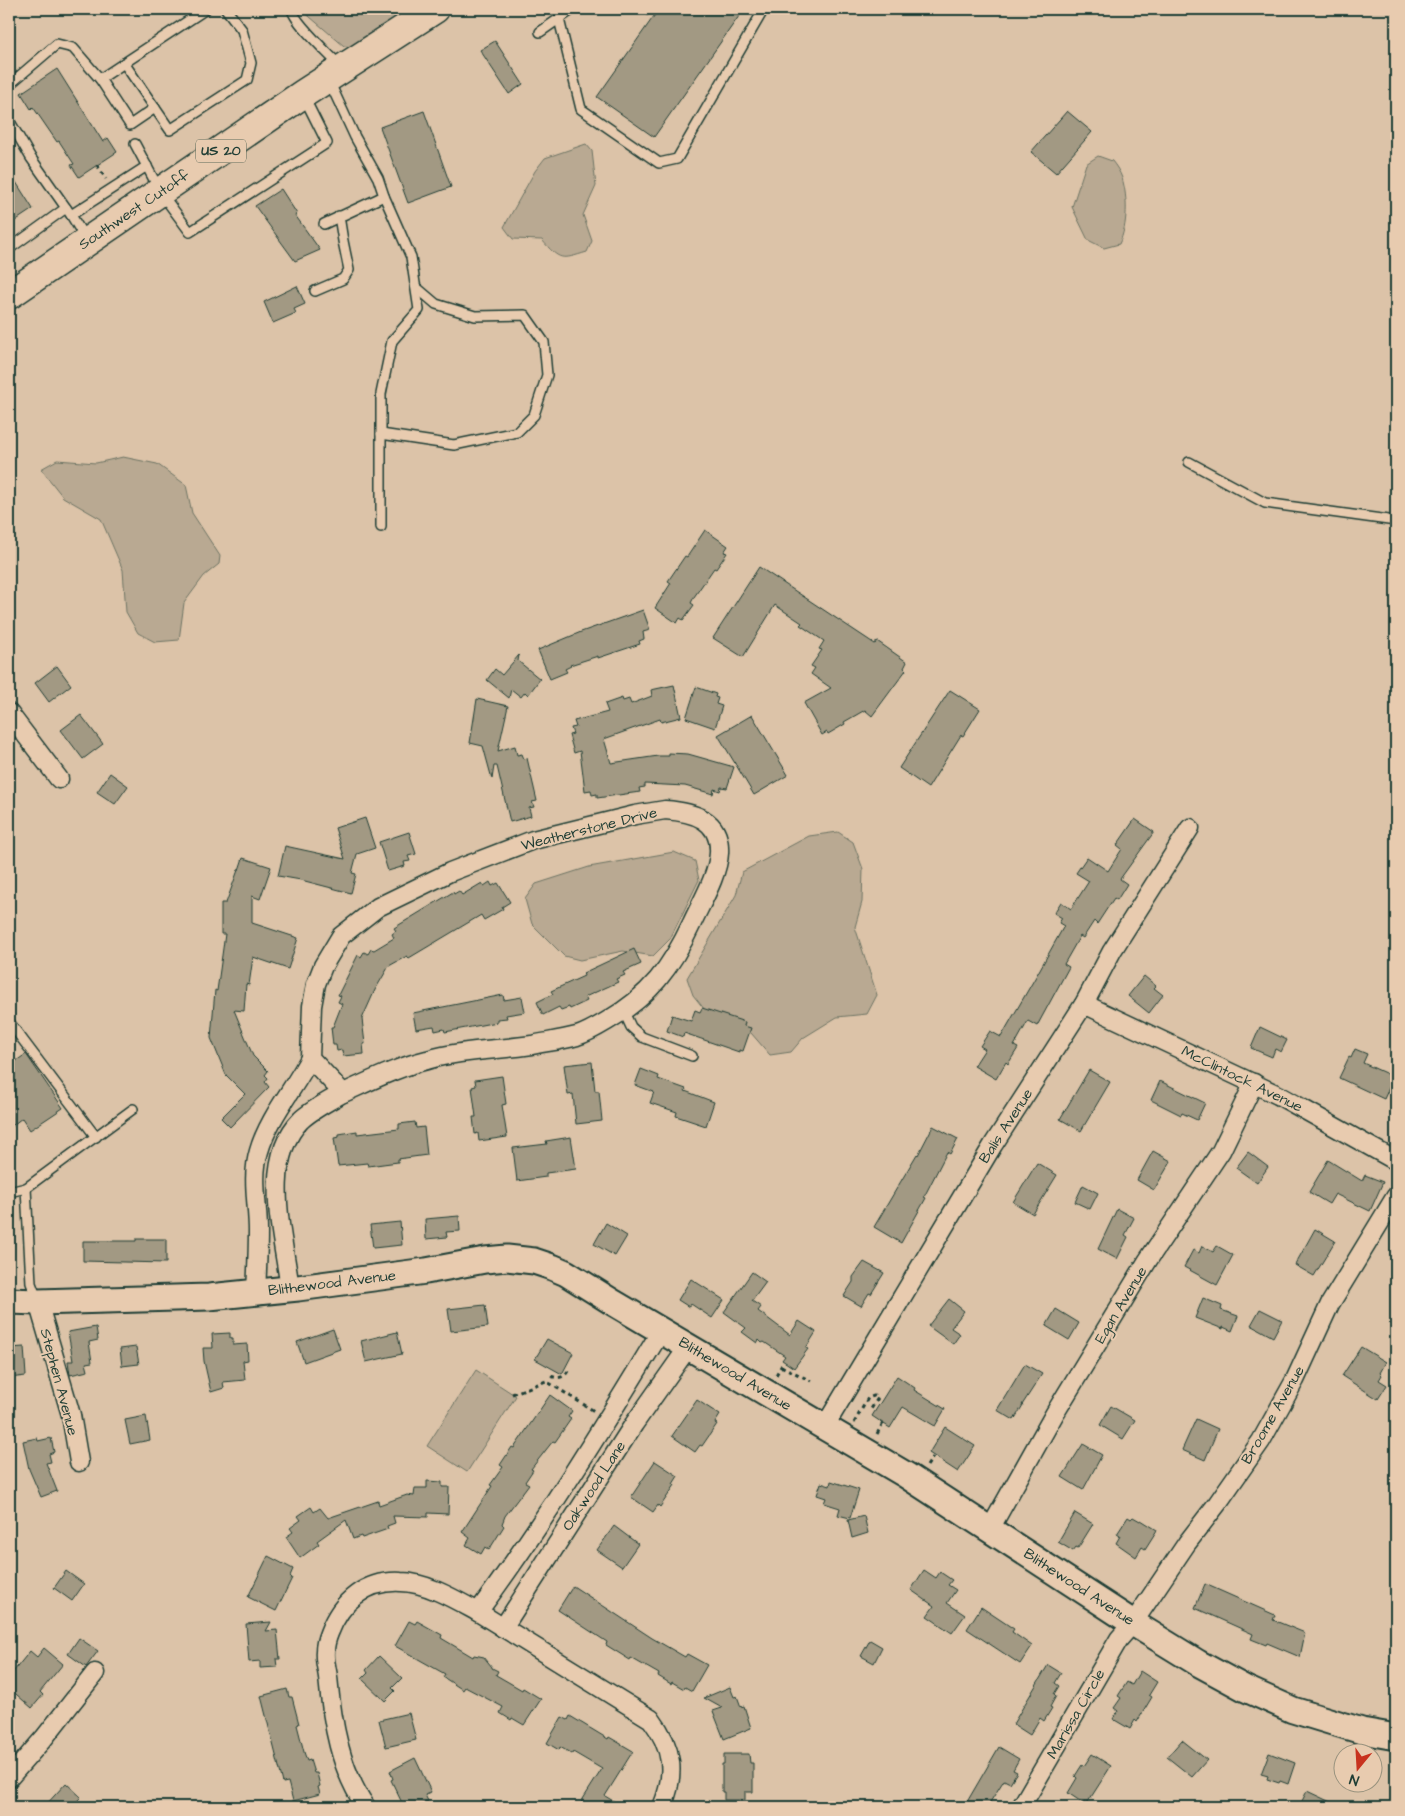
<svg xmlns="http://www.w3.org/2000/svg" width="1405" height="1816" viewBox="0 0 1405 1816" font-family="'Architects Daughter',sans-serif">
<rect width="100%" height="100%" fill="#dcc3a8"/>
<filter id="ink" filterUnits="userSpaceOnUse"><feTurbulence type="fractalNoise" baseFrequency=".02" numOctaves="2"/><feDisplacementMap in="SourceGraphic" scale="10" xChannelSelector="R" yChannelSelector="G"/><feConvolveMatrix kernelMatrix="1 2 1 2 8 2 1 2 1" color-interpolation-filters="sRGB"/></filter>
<g filter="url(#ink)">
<g fill="#b9a992" stroke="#6c7363">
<polygon points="302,9 399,9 397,16 352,47 344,46 303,11"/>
<path d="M586 144 592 151 596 186 583 215 592 241 587 252C561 260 560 261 542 240L513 239 504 227 535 171 545 158Z"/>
<path d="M1098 156 1112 161C1116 166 1120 172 1122 178 1128 198 1128 225 1119 244L1104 248 1088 240 1072 207 1086 164Z"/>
<polygon points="123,457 157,464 186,485 192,513 220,556 219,564 204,576 184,603 179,640 155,642 138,633 126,612 123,570 101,519 63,497 41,469 57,460 96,463"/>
<polygon points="838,832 853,842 863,869 862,902 855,927 877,995 867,1014 837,1017 803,1038 791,1052 770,1055 751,1033 705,1010 693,995 687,978 736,895 742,872 809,836"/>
<polygon points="674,852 695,861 699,880 670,939 653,956 623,951 580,960 564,956 532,924 525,899 536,884 589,867"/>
<polygon points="476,1370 516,1396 467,1472 427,1446"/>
</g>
<g fill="#a29983" stroke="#1f3d34">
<polygon points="659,9 744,9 654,137 597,97"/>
<polygon points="495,41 523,84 509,94 480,50"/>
<polygon points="57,69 103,142 108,138 117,152 79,177 71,165 74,164 59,141 57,142 33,107 31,109 21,93"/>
<polygon points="424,111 451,187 408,203 380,127"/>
<polygon points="1067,111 1092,132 1056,173 1031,152"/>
<polygon points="9,171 33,209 9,225"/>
<polygon points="281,189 297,214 295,215 320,250 295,261 255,206"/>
<polygon points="297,286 305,304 294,309 296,313 273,323 264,302"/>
<polygon points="705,530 728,546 724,552 727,553 716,569 714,568 694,597 691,603 694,605 683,620 680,618 677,623 655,608 671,583 668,581 685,556 687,557"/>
<polygon points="759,567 875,644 877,641 907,662 904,668 906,670 872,716 865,710 844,722 845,724 828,734 827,732 822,735 804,703 831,688 811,674 815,668 811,666 822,650 819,649 824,641 800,625 802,623 775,605 743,657 713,638"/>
<polygon points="643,610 650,630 643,632 644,639 639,641 640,644 598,658 598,656 570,665 571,666 565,669 567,672 550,679 538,650 581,632"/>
<polygon points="519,655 518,661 540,679 528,695 525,692 521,697 511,689 509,698 487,680 495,669 502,675"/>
<polygon points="57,666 71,685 49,702 35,683"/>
<polygon points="674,685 681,717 661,722 660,719 604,739 611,763 658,756 669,756 669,753 688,754 734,767 727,788 721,787 720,791 714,789 713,794 685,786 645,784 645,787 639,788 640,792 597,798 597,794 592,795 591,790 585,791 580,751 574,753 569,735 573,734 571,728 576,727 574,721 608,712 605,704 622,698 623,701 629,699 631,704 652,696 651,690"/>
<polygon points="696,687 716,694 715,697 718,698 716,704 722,706 715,728 686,718"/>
<polygon points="950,690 980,709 963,736 961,735 928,788 899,768"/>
<polygon points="477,699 508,706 498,751 515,746 517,755 522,754 524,759 527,758 537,801 532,802 534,807 529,808 531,816 510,822 497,766 494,766 492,779 483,746 470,743"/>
<polygon points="81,715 103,744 83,759 61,730"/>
<polygon points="752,715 788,775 754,795 718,735"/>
<polygon points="110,773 128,786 115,804 97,792"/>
<polygon points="365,818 375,848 357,854 352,873 356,874 351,893 301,880 278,876 285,846 345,859 335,828"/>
<polygon points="1135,819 1154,832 1120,879 1127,884 1117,900 1114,898 1097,924 1094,921 1083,938 1080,936 1064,964 1069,967 1037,1026 1028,1021 1014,1046 1018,1048 1008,1064 1006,1062 996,1079 974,1066 985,1049 980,1046 990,1031 1001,1037 1035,978 1064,926 1059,923 1062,918 1054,913 1061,902 1071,909 1089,881 1076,873 1087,857 1108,871 1122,849 1117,845"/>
<polygon points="409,832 416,854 408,856 410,861 404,862 405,866 388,871 379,842"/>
<polygon points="243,858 271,867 260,899 252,896 252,923 298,938 288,969 253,957 249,985 246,984 244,1011 234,1010 253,1056 268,1071 265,1075 268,1078 265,1082 269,1087 230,1127 221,1118 245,1094 226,1075 211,1038 215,990 217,991 225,934 221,934 221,903 226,903 238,870 239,870"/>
<polygon points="490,882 492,886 498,883 510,902 502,907 503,909 484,920 481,915 409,958 407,956 389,966 375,990 362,1019 365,1044 363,1044 364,1054 343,1056 342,1050 337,1051 336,1045 333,1045 331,1027 333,1027 342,1004 338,1002 341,996 338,995 358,955 361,957 364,952 368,954 371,949 374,950 394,938 392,934 396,931 394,928 453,892 454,894 459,891 462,895 482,883 484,886"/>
<polygon points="634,949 641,964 623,972 625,975 616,979 618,982 585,997 587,1001 570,1009 569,1007 561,1010 559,1007 543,1015 537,1002 553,994 551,991 584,976 583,973"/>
<polygon points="1144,976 1156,986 1154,988 1163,995 1149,1013 1128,996"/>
<polygon points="503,995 504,1000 522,997 525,1012 506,1015 507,1018 497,1019 497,1022 445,1032 444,1029 435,1031 434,1026 416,1029 413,1013"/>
<polygon points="702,1008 745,1022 744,1026 751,1028 743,1051 739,1050 739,1052 684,1033 683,1037 667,1031 672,1015 691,1021 695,1010 700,1012"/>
<polygon points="1260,1027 1287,1040 1281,1052 1275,1049 1272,1057 1251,1048"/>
<polygon points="1355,1049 1367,1054 1363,1063 1394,1077 1384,1099 1339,1078 1349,1057 1351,1058"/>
<polygon points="26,1054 63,1108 30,1130 22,1118 9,1128 9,1066"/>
<polygon points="592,1062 595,1091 599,1091 602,1121 576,1124 573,1094 568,1095 564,1065"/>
<polygon points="641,1069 659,1076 658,1079 686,1089 685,1091 714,1102 706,1126 676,1116 677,1112 650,1103 654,1092 635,1085"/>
<polygon points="1089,1070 1110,1082 1081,1131 1060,1119"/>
<polygon points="502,1076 506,1104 502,1105 507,1137 479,1141 478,1133 475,1134 473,1117 476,1117 472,1087 476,1086 475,1080"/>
<polygon points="1160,1081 1205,1103 1197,1120 1182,1113 1181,1115 1151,1100"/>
<polygon points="415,1122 416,1128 424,1127 427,1155 398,1159 398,1162 368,1166 367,1163 338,1166 334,1138 339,1137 339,1134 357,1131 357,1134 399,1129 399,1124"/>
<polygon points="933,1126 958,1139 950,1154 947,1152 924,1197 926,1198 901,1243 874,1227 917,1154 918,1155"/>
<polygon points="571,1137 576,1169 546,1173 546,1177 517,1181 513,1148 547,1144 546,1141"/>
<polygon points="1153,1151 1171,1161 1154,1190 1137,1180"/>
<polygon points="1248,1152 1268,1167 1257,1183 1236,1168"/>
<polygon points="1328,1160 1362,1181 1365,1175 1383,1182 1370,1211 1335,1194 1329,1204 1309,1192"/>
<polygon points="1037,1163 1057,1175 1033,1214 1013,1202"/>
<polygon points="1083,1185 1098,1193 1090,1209 1075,1202"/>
<polygon points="1117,1209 1134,1218 1125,1235 1128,1237 1117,1259 1098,1249"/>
<polygon points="459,1216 460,1231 446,1232 447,1237 426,1239 425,1219"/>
<polygon points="400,1222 402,1245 373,1248 370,1225"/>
<polygon points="606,1223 627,1236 615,1256 594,1244"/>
<polygon points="1315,1229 1335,1241 1314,1276 1295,1265"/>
<polygon points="136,1239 166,1239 166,1263 83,1261 83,1241 136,1241"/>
<polygon points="1202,1246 1213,1252 1217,1246 1233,1255 1217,1285 1184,1267 1193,1250 1199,1253"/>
<polygon points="864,1262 884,1273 871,1294 869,1293 861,1306 844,1296 853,1282 853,1277"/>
<polygon points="752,1272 766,1282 752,1301 761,1307 758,1311 790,1335 799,1321 816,1332 806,1348 808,1349 794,1368 782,1360 785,1356 764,1342 762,1343 759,1340 757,1343 742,1332 746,1328 724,1312"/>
<polygon points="691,1279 724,1300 712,1318 691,1304 689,1307 678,1300"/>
<polygon points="1203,1298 1222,1306 1221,1310 1238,1316 1232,1331 1223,1327 1223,1329 1195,1318"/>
<polygon points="949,1299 964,1311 951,1328 960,1334 953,1344 928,1326"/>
<polygon points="485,1305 488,1327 451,1331 448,1309"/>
<polygon points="1056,1309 1079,1323 1069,1340 1046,1326"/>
<polygon points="1260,1309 1282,1320 1273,1337 1251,1325"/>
<polygon points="96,1327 98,1340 89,1342 92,1362 86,1363 88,1371 70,1375 68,1361 73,1361 68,1332"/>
<polygon points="333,1329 340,1349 304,1362 297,1342"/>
<polygon points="397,1332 402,1354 366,1362 361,1341"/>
<polygon points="230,1333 230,1338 233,1338 233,1345 247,1344 248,1360 243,1361 245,1380 223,1382 224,1388 211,1392 204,1361 203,1348 213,1348 212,1334"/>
<polygon points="547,1339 573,1353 562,1374 535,1359"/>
<polygon points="24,1347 26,1376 9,1378 9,1348"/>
<polygon points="136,1347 139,1364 122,1366 120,1349"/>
<polygon points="1361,1347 1386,1362 1380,1373 1382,1375 1379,1380 1387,1385 1378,1399 1342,1376"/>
<polygon points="1025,1364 1042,1374 1022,1405 1023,1405 1014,1420 997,1410"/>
<polygon points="897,1376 915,1388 914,1390 945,1409 935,1426 903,1407 890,1428 872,1416"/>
<polygon points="550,1395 572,1411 568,1417 571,1419 555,1442 553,1441 531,1469 533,1470 525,1482 529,1484 505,1516 502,1524 504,1526 489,1550 485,1547 481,1554 466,1545 470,1538 462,1532 492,1486 490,1485 503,1467 500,1465 512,1447 514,1448"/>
<polygon points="697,1400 720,1415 715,1423 717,1424 702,1446 700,1445 695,1452 672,1436"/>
<polygon points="1111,1406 1135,1420 1123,1439 1100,1425"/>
<polygon points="146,1416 150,1440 130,1444 125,1420"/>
<polygon points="1196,1419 1218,1429 1205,1460 1182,1450"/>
<polygon points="945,1427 975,1446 958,1472 929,1453"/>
<polygon points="37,1438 38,1441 51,1438 54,1452 49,1454 51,1462 46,1463 57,1491 41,1497 29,1469 23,1441"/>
<polygon points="1083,1444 1102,1455 1083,1490 1062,1477"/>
<polygon points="655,1461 678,1476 673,1484 675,1485 660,1507 658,1505 653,1512 631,1497"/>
<polygon points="427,1481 442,1482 442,1487 449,1487 448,1514 428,1513 428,1517 393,1516 395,1523 387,1526 388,1529 362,1538 361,1536 353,1539 346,1520 317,1541 319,1544 300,1558 286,1537 293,1532 290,1528 301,1520 298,1516 311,1507 314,1512 320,1508 328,1518 378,1501 379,1505 407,1495 414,1496 415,1488 427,1488"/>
<polygon points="831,1481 859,1490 850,1518 838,1515 840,1508 824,1503 826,1498 817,1495 821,1483 830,1486"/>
<polygon points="1075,1513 1093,1524 1078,1548 1076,1547 1073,1551 1058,1542"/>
<polygon points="864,1516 868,1533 852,1538 848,1520"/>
<polygon points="1128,1517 1131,1519 1133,1517 1140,1521 1141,1520 1157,1530 1145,1549 1142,1547 1136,1557 1116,1543 1120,1536 1117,1534"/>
<polygon points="614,1526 638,1544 622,1567 597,1550"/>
<polygon points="268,1556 293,1569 290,1576 292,1578 276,1611 248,1597"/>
<polygon points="924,1570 936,1578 940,1572 952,1580 948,1585 956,1590 947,1603 965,1615 952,1633 927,1616 934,1606 911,1590"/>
<polygon points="66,1571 84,1584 72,1601 54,1588"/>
<polygon points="1205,1584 1275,1615 1273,1620 1305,1633 1300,1657 1267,1643 1266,1645 1251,1639 1253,1634 1195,1608"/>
<polygon points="573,1586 652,1638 685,1657 687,1654 707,1665 692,1691 685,1687 684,1689 672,1682 671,1684 658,1676 659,1674 631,1658 630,1660 606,1645 607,1642 558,1610"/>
<polygon points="981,1607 1014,1629 1012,1632 1032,1646 1020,1664 967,1629"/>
<polygon points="409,1621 415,1624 417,1621 442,1635 441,1638 473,1657 474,1655 484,1657 492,1667 492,1668 498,1671 496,1675 522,1690 523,1688 541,1699 524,1725 512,1718 511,1720 500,1713 503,1707 465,1687 463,1690 443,1677 445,1674 395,1646"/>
<polygon points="271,1622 266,1631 277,1630 280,1659 276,1659 277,1667 260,1668 260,1661 249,1662 246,1624"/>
<polygon points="79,1638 98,1651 86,1667 68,1654"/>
<polygon points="870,1640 882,1647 874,1663 861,1656"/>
<polygon points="44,1648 63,1664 40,1692 43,1695 32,1708 9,1688 9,1677 30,1651 37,1657"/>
<polygon points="379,1656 402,1678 392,1688 395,1691 385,1701 362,1679 368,1673 366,1670"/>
<polygon points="1048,1665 1061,1673 1055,1683 1059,1686 1054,1694 1056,1696 1050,1707 1052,1708 1044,1721 1040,1718 1030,1735 1013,1724"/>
<polygon points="1140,1671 1157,1682 1149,1695 1152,1697 1137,1722 1135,1720 1130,1729 1113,1719 1118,1711 1114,1708 1121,1698 1118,1696 1127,1682 1132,1685"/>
<polygon points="730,1687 734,1697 737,1696 741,1707 744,1706 751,1728 724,1739 713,1711 722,1708 704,1698"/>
<polygon points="287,1689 289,1697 292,1697 299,1724 297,1725 304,1752 307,1761 310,1760 314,1773 317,1773 320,1786 318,1787 320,1794 293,1801 288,1782 283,1783 261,1696"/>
<polygon points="409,1713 416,1740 386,1747 379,1720"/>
<polygon points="570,1716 608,1739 609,1737 633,1751 605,1796 623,1807 578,1807 602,1769 573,1752 572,1754 560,1747 559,1750 547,1743 562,1717 568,1720"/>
<polygon points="1182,1740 1207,1760 1192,1777 1167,1757"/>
<polygon points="999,1747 1019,1759 1013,1770 1017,1772 1010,1783 1004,1780 987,1807 964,1807"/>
<polygon points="1269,1753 1295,1763 1288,1784 1280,1781 1279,1783 1267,1779 1268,1776 1261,1774"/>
<polygon points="724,1754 749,1754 750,1763 753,1763 753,1792 745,1792 745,1800 724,1800 724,1792 722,1792 722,1764 724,1764"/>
<polygon points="1092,1754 1111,1766 1086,1805 1068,1793 1077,1778 1075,1776 1082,1765 1084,1766"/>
<polygon points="415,1758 431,1792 425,1795 428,1801 416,1807 404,1807 391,1780 393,1779 390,1771"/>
<polygon points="66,1783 81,1797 71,1807 44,1807"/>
<polygon points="1307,1791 1341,1807 1299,1807"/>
</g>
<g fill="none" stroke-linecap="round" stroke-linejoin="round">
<g stroke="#1f3d34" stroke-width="12">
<g id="lane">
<path d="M292 9C293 21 331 56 341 67"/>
<polyline points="559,19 581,109 659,163 677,159 764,9"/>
<polyline points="540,32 573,9"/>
<polyline points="124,63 170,130 247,80 251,63 242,30 226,9"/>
<polyline points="100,79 130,125 155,108"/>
<polyline points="9,85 57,44 73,48 100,79 206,9"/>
<polyline points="9,120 31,158 71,215 147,166"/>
<polyline points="135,144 161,193 190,232 327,143 304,97"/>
<polyline points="71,215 85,238"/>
<polyline points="324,224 384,196 378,178 355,137 329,81"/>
<polyline points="9,249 66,208"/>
<polyline points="315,291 343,279 349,270 343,241 339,216"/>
<polyline points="381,434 454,445 517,432 534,415 547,375 544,342 525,315 475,316 436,304 416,287"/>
<polyline points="1189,462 1265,503 1396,521"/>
<polyline points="381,527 381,394 392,341 419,310 411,257 384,196"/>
<polyline points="624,1012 631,1027 642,1037 692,1056"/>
<polyline points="9,1024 10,1023 96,1137"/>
<polyline points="26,1188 133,1109"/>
<polyline points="9,1192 26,1188 31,1283 37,1299"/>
</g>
</g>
<g stroke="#1f3d34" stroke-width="21">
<g id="street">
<polyline points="9,713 59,779"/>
<path d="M665 810C693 812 721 819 719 853 718 875 701 903 692 923 671 968 650 996 607 1021 597 1027 587 1033 577 1036 562 1040 547 1042 532 1045 498 1050 460 1050 427 1060 398 1067 370 1081 343 1093L310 1058 312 1006 316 984 323 966 341 936 378 907 450 872 533 840 635 815Z"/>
<polyline points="1084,1004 1278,1095 1396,1161"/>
<path d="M290 1289C284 1239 260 1161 301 1120 313 1109 329 1101 343 1093"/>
<path d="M256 1292C257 1272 258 1252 258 1231 258 1205 251 1177 259 1151 269 1117 294 1089 310 1058"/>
<polyline points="38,1302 71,1415 79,1462"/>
<polyline points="825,1426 993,1145 1084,1004 1112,951 1190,828"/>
<polyline points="990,1529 1055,1413 1148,1260 1221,1151 1254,1083"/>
<path d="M478 1612C545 1521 603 1427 661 1331"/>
<polyline points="503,1628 634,1424 689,1346"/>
<polyline points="9,1778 44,1738 95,1673"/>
<path d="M366 1807C340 1770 332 1722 328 1677 327 1669 324 1660 325 1651 325 1645 327 1638 329 1633 341 1601 366 1580 401 1582 426 1582 456 1600 478 1612L651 1719C673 1748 676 1774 662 1807"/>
<polyline points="1021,1807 1119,1639 1133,1623 1187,1543 1217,1504 1261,1441 1295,1380 1330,1304 1396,1196"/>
</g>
</g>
<g stroke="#1f3d34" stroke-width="29">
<polyline id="secondary" points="9,1301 38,1302 209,1297 298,1288 426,1271 485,1260 507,1258 534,1261 552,1267 566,1273 614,1303 906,1475 1133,1623 1198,1663 1246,1689 1293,1710 1362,1731 1396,1737"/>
</g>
<g stroke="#1f3d34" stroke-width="31">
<polyline id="primary" points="9,295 303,94 435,9"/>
</g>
<g stroke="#1f3d34" stroke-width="3" stroke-dasharray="4 4" stroke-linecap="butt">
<polyline points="646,15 651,9"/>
<polyline points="97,165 106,179"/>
<polyline points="781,1366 811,1381"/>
<polyline points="776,1375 783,1363"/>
<path d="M551 1376C558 1379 564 1378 568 1371"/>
<polyline points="512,1394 546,1381 594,1411"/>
<polyline points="854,1423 868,1398 874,1396 878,1398 871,1409"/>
<polyline points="877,1434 883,1423"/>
<polyline points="927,1466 933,1457"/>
</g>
<use href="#lane" stroke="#e8cbaf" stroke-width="9"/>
<use href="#street" stroke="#e8cbaf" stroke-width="18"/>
<use href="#secondary" stroke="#e8cbaf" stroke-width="25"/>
<use href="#primary" stroke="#e8cbaf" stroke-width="28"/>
</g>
</g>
<g text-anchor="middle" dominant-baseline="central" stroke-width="4" stroke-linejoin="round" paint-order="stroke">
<rect fill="#e8cbaf" stroke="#5b6859" stroke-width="1" x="196" y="139.5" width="50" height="23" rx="4"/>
<g font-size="14" font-weight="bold" fill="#1f3d34">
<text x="221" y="151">US 20</text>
</g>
<g font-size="15" fill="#1f3d34" stroke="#e8cbaf">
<text transform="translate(134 210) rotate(-34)">Southwest Cutoff</text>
<text transform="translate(589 829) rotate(-14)">Weatherstone Drive</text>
<text transform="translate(1242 1079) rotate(26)">McClintock Avenue</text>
<text transform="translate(1006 1126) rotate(-57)">Balis Avenue</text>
<text transform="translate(332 1283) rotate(-7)">Blithewood Avenue</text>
<text transform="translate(1121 1305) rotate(-59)">Egan Avenue</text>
<text transform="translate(735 1374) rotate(31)">Blithewood Avenue</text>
<text transform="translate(59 1382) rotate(75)">Stephen Avenue</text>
<text transform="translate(1273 1415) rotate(-60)">Broome Avenue</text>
<text transform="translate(594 1486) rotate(-57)">Oakwood Lane</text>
<text transform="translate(1079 1587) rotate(33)">Blithewood Avenue</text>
<text transform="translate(1076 1714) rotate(-60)">Marissa Circle</text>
</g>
</g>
<rect width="1405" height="1816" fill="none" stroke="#e8cbaf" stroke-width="30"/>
<rect x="15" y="15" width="1375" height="1786" fill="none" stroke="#1f3d34" stroke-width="2" filter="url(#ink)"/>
<g transform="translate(1358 1768) rotate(198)"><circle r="24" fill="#e8cbaf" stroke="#98927e"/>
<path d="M0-4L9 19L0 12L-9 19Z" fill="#c8321e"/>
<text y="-8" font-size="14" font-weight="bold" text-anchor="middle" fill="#1f3d34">N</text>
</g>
</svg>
